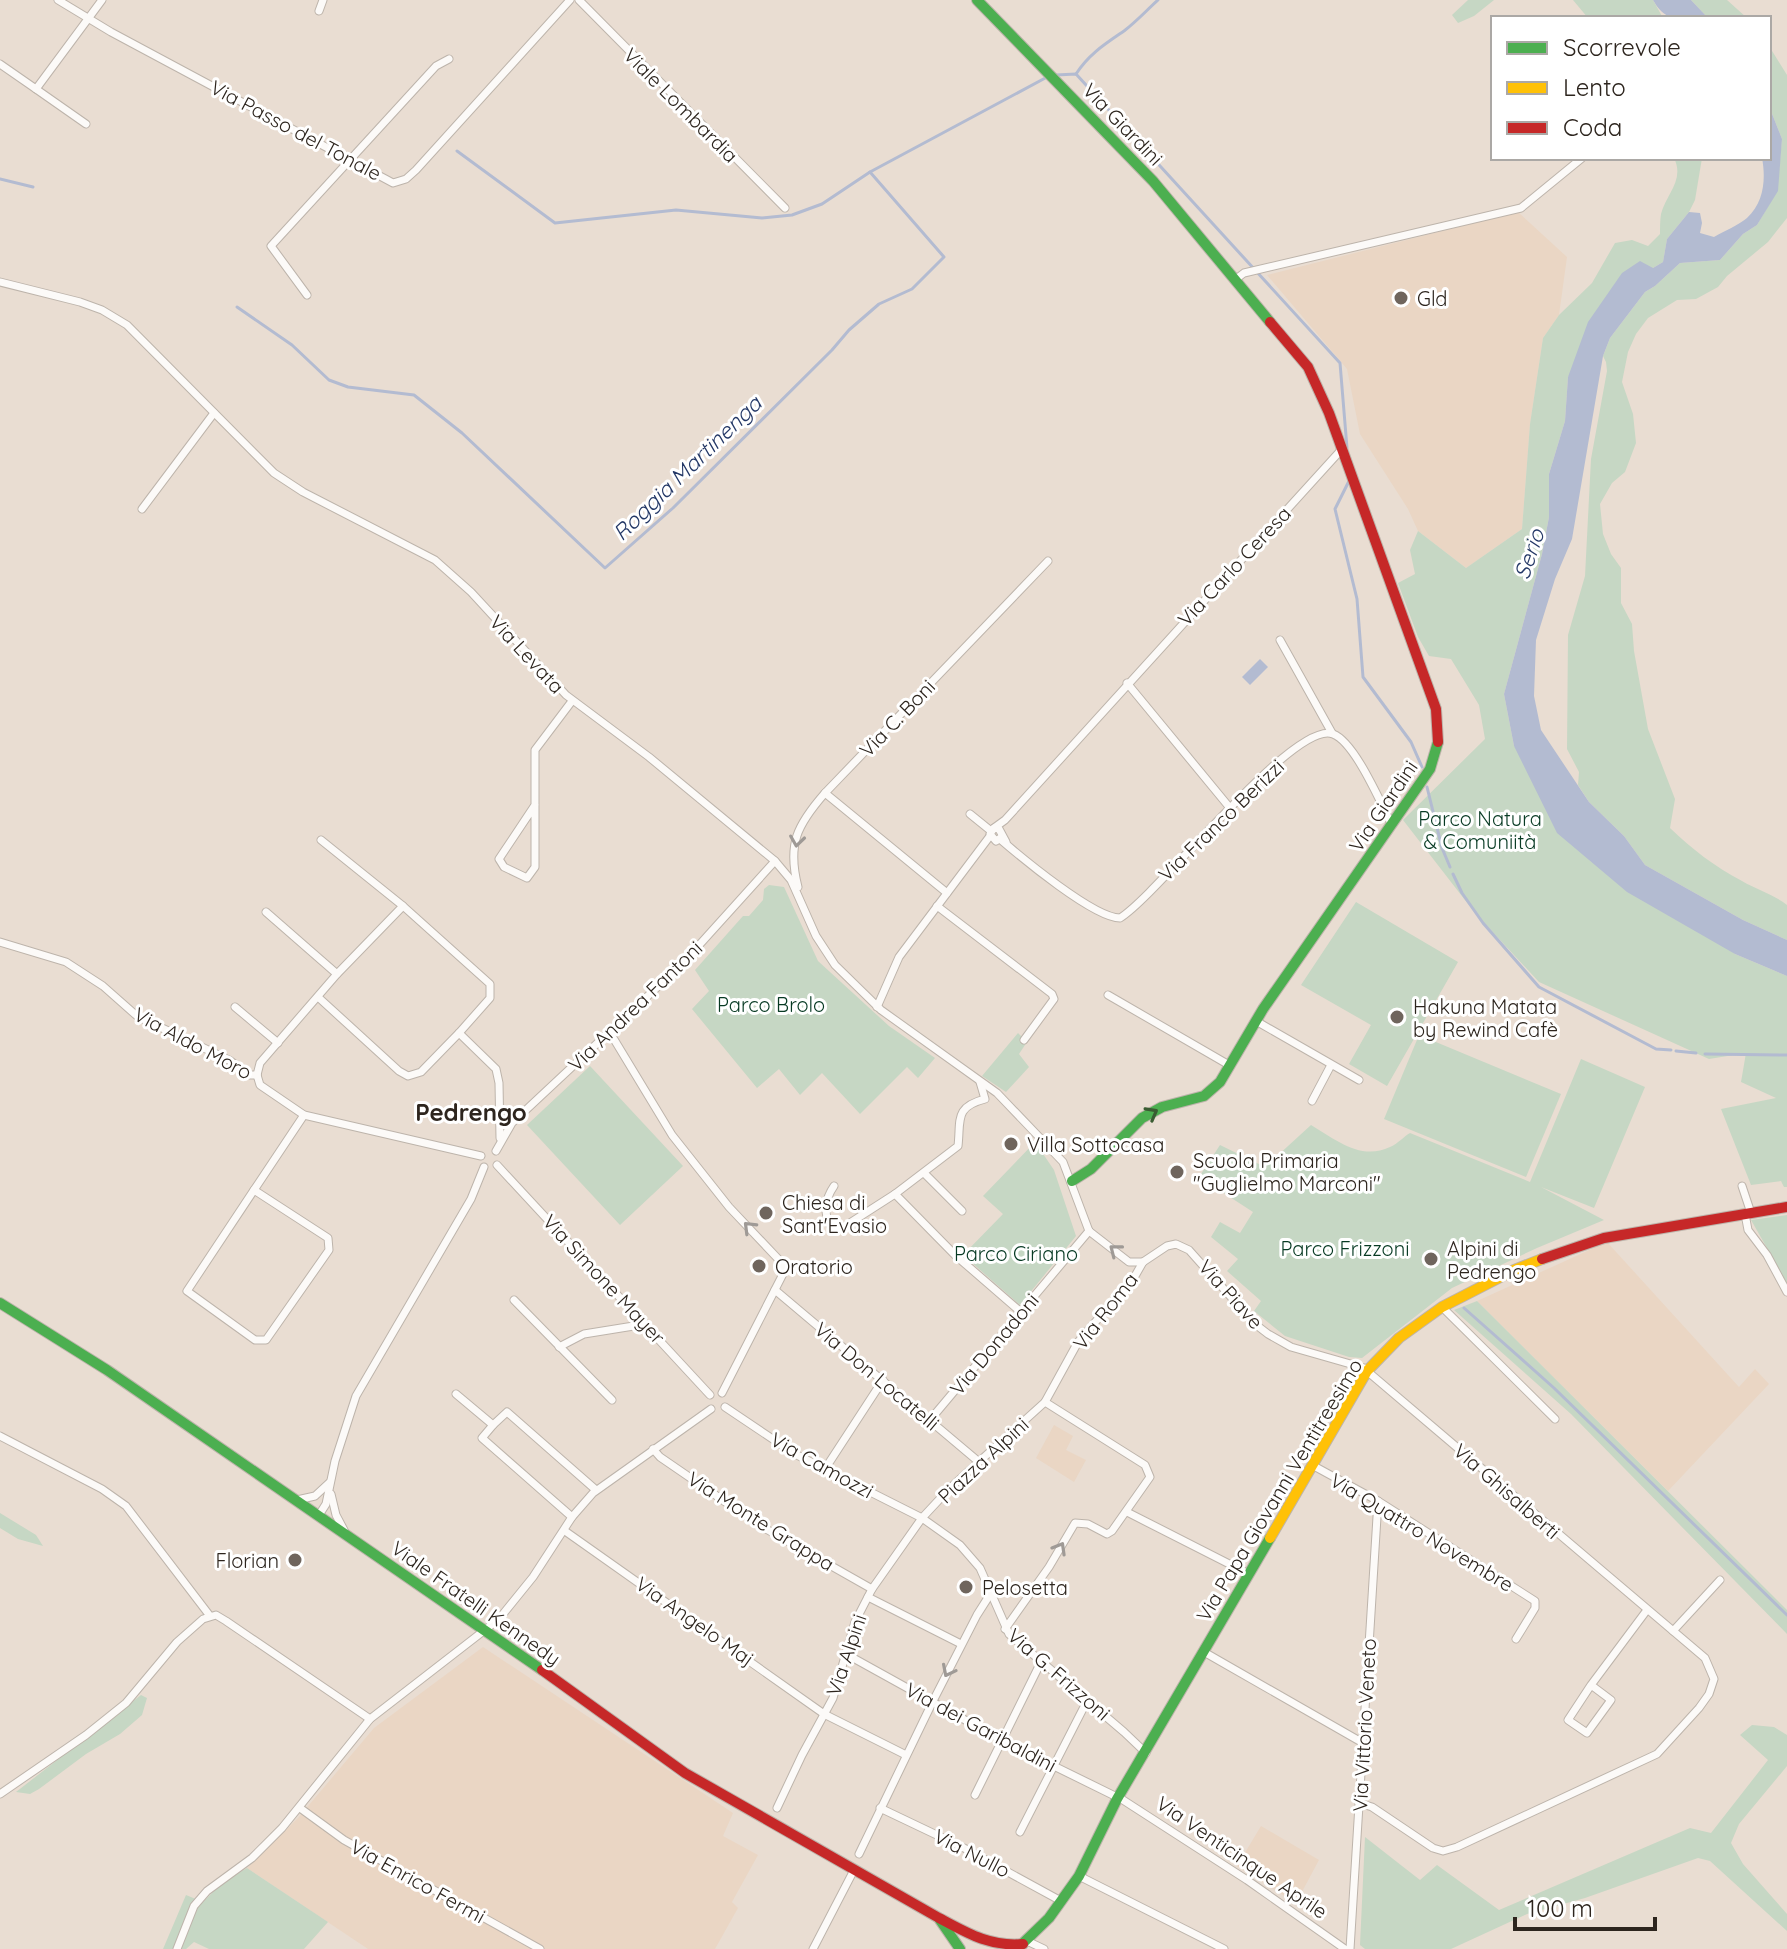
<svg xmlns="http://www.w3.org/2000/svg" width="1787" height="1949" viewBox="0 0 1787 1949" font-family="Quicksand,sans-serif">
<rect width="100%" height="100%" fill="#e9ddd2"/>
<g fill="#ead6c4">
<polygon points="1518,212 1567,257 1559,315 1543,338 1530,424 1522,529 1466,568 1418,531 1408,509 1360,434 1347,369 1267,275"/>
<polygon points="1607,1242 1739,1387 1755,1369 1769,1384 1668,1491 1477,1301"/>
<polygon points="1054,1425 1073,1436 1066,1450 1086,1460 1074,1482 1036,1458"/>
<polygon points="483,1647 733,1813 723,1836 758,1855 732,1902 738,1908 715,1949 368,1949 247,1868 298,1818 374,1728"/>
<polygon points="1261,1826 1319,1860 1296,1903 1237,1866"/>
</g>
<g fill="#c6d7c4">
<polygon points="1468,0 1494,0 1474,16 1458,23 1452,15"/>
<polygon points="1573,0 1653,0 1663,18 1588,18"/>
<polygon points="1691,0 1727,0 1747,18 1708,18"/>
<path d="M1769 46 1787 75V218L1768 242 1727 276 1718 287 1696 299 1677 300 1648 318 1636 334 1628 352 1622 382 1633 414 1636 443 1625 472 1612 483 1600 504 1603 534 1611 554 1621 568V603L1632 624 1634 651 1648 729 1675 799 1670 828C1692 849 1715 867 1742 881 1757 890 1773 894 1787 905V940L1743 920 1645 865 1624 836 1589 802 1578 785 1579 772 1567 749 1568 635 1585 576 1591 459 1607 371 1606 362 1603 356 1610 338 1645 292 1655 286 1680 263 1720 260 1743 234 1757 225 1777 191 1782 139 1769 106Z"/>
<path d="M1674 158H1702L1695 200 1689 212 1667 239 1663 262 1653 268 1568 377 1565 421 1549 474V517L1542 554 1504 694 1514 746 1735 954 1787 976V1187H1784L1781 1181 1751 1185 1721 1109 1776 1098 1741 1082 1746 1053 1709 1059 1539 982 1475 913 1403 820 1485 739 1479 705 1451 659 1429 656 1418 637 1398 583 1415 574 1410 550 1418 531 1466 568 1522 529 1530 424 1543 338 1559 315 1592 283 1615 243 1632 240 1648 246 1660 234C1660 228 1660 220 1661 214 1666 194 1685 180 1674 158Z"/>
<polygon points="769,885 784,887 818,961 889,1026 935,1058 918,1078 907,1067 860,1114 822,1073 800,1095 779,1069 757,1088 692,1009 709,991 695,970 743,916 749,916 763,900 764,889"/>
<polygon points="1356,902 1458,962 1387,1086 1349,1064 1371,1025 1301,985"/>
<polygon points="1018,1033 1027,1042 1019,1054 1029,1067 1006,1092 982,1076"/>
<polygon points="1419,1035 1561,1094 1526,1177 1384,1119"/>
<path d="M1581 1059 1645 1087 1594 1208 1541 1187 1604 1220 1537 1248 1452 1288 1362 1358 1349 1357 1285 1336 1254 1311 1261 1301 1227 1271 1238 1259 1211 1237 1220 1222 1240 1233 1253 1212 1199 1177 1220 1145 1265 1167 1311 1125C1336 1140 1361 1161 1390 1147 1399 1143 1403 1137 1410 1133L1530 1182Z"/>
<polygon points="590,1066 683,1166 620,1225 527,1125"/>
<polygon points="1035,1142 1054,1170 1076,1236 1020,1305 963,1255 1003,1214 983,1196"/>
<polygon points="1787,1215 1787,1283 1751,1220"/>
<polygon points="1477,1301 1787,1610 1787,1634 1571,1414 1454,1310"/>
<polygon points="0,1513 36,1535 43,1546 18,1539 0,1528"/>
<polygon points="141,1695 147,1698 142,1715 120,1734 86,1754 39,1789 30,1794 16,1792"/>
<polygon points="1752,1725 1774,1727 1787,1735 1787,1766 1739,1824 1731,1843 1743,1864 1787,1914 1787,1931 1710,1861 1698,1858 1585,1898 1527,1914 1451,1949 1365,1949 1360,1945 1365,1837 1420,1880 1437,1865 1499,1910 1690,1828 1711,1833 1768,1760 1740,1735"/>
<polygon points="247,1868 328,1922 304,1949 209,1949 194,1942 186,1949 163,1949 186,1895 203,1902 223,1882"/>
</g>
<g fill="#b3bbd1">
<path d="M1653 0H1691L1708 18C1682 18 1667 25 1653 0Z"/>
<path d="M1769 106 1782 139 1778 191 1757 225 1743 234 1720 260 1680 263 1655 286 1645 292 1610 338 1603 356 1572 539 1555 579 1536 640 1534 696 1541 730 1589 802 1624 836 1645 865 1743 920 1787 940V976L1735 954 1627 892 1557 833 1514 746 1504 694 1542 554 1549 517V474L1565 421 1568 377 1588 322 1622 273 1640 261 1653 268 1663 262 1667 239 1689 212 1700 213 1702 223 1700 233 1714 237C1724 231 1739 225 1747 218 1764 202 1766 179 1762 158H1769Z"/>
<polygon points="1260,659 1268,667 1250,685 1242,677"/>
</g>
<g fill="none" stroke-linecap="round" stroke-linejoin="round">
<g stroke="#b3bbd1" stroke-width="3">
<path d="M1076 74C1089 54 1105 44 1124 31 1136 22 1147 10 1158 0"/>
<polyline points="1056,75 1076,74 1340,363 1347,448"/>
<polyline points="457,151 555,223 676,210 762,218 792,215 822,204 870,172 1049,76"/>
<polyline points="0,179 33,187"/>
<polyline points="237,307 292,345 329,380 348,387 414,395 462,433 605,568 673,508 832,350 849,330 879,304 912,289 944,257 870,172"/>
<polyline points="1350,479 1335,509 1357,599 1363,677 1411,742 1422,767"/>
<polyline points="1427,787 1442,848 1450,867"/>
<polyline points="1453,874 1462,893 1483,923 1539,987 1656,1049 1671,1050"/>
<polyline points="1676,1051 1696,1053"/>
<polyline points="1705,1054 1787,1055"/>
<polyline points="1464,1308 1554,1388 1787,1615"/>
</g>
<g stroke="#bdb4ab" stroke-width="9">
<g id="street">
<polyline points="58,0 111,32 393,183 406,179 416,170 570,0"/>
<polyline points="579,0 785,208"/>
<polyline points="319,11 323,0"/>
<polyline points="0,64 36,89 102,0"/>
<polyline points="36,89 86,124"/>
<polyline points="1236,279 1244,273 1521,208 1582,158"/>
<polyline points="0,282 80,302 102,310 127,325 274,473 303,492 435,560 471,592 566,695 649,757 775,861 791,880 816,936 835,965 881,1010 997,1093 1063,1162 1089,1231"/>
<polyline points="307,295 271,246 436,66 449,59"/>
<polyline points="142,509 214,413"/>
<polyline points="1280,640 1332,733"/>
<polyline points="1127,683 1230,808"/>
<polyline points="825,793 947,893"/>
<polyline points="535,805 499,859 504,867 527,878 535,867 535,750 572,701"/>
<polyline points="970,814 991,831"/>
<polyline points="994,828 1005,820 1342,449"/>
<polyline points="1002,837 996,841 990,834 994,828 999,829 1006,842"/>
<path d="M1000 839C1022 858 1094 918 1120 918 1159 894 1294 719 1333 734 1355 742 1381 804 1392 825"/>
<path d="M798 887C787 844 797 825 825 793L1048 561"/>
<polyline points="403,906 490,984 490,998 459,1033"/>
<polyline points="937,906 1052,994 1054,999 1024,1040"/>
<polyline points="266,912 337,974"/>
<polyline points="0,942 66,962 103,986 137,1016 229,1060 250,1075 257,1075"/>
<polyline points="1108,995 1229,1065"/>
<polyline points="318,997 399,1071 408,1076 421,1072 459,1033 496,1069 499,1083 500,1138"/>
<polyline points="235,1007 278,1043"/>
<polyline points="877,1007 899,957 990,836"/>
<polyline points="1256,1021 1359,1080"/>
<polyline points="609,1031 672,1135 729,1207 782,1263 783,1274 722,1393"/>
<polyline points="257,1075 260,1063 337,974 403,906 321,840"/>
<polyline points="257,1075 260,1085 304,1115 481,1156"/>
<polyline points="1312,1101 1331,1065"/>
<polyline points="496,1151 512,1123 682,964 775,861"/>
<polyline points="497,1165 710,1395"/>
<polyline points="924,1173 962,1211"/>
<path d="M834 1186C825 1199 823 1214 831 1227L839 1230 895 1194 958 1146C961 1120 954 1107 985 1099L980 1082"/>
<polyline points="1742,1186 1751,1213"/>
<polygon points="254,1190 328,1238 329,1250 266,1340 255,1340 187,1291"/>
<polyline points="254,1190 304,1115"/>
<polyline points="895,1194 955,1255 1022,1313"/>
<polyline points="1745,1214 1748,1230 1767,1255 1787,1292"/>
<polyline points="1089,1231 1129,1262 1143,1262"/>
<polyline points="775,1290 979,1462"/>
<polyline points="514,1300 612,1400"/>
<polyline points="1442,1307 1555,1419"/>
<polyline points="559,1347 584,1334 646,1324"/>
<polyline points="456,1394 493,1425 507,1412 596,1490"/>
<polyline points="725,1407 795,1454 922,1518 960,1545 980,1568 1009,1634 1124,1732 1146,1753"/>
<polyline points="930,1420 1089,1231"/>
<polyline points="493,1425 482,1438 572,1517"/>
<polyline points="0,1436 102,1489 126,1506 210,1616"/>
<polyline points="653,1449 660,1457 759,1525 872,1589"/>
<polyline points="1312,1465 1378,1501 1535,1601 1535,1608 1516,1639"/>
<polyline points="825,1469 883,1380"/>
<polyline points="331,1494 336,1515 344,1530"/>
<polyline points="297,1500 315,1496 329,1483"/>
<polyline points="1127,1512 1249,1574"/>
<polyline points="319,1515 326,1504 335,1461 356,1396 471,1199 484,1167"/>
<polyline points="565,1531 824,1714 906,1755"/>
<polyline points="868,1597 961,1644"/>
<polyline points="1005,1629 1049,1567 1075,1523 1088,1524 1107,1534 1112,1531 1150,1477 1145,1465 1045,1402"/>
<polyline points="1673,1631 1720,1580"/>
<polyline points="1204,1652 1363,1743"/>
<polyline points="846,1654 1003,1741 1123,1800 1247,1880 1345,1949"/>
<polyline points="1591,1685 1568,1720 1587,1733 1611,1700 1591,1685 1647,1610"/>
<polyline points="0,1794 86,1735 126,1703 177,1642 203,1619 216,1615 226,1621 370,1719"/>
<polyline points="975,1795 1041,1662"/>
<polyline points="1359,1803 1372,1807 1433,1848 1443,1851 1457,1847 1657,1754 1699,1708 1709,1694 1714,1679 1705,1658 1367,1371"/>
<polyline points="300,1808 344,1840 540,1949"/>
<polyline points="777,1808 802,1755 833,1698 855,1622 872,1589 922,1518 950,1488 1045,1402 1078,1342 1135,1276 1143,1262 1167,1246 1176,1244 1189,1250 1255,1324 1268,1334 1291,1347 1368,1369"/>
<polyline points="880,1808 964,1848 1061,1901"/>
<polyline points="1020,1832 1087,1701"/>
<polyline points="859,1854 933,1701 977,1615 991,1593"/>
<polyline points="1079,1876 1224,1949"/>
<polyline points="1027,1941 1044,1949"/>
<polyline points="177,1949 194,1906 207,1891 252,1858 282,1828 370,1719 499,1619 533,1577 572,1517 593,1493 711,1409"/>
<polyline points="813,1949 854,1870"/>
<polyline points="1350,1949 1378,1501"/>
</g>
</g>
<g stroke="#bdb4ab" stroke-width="12">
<g id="fast">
<polyline points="977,0 1153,181 1270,322"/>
<polyline points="1072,1181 1091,1169 1142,1118 1162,1107 1204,1096 1220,1082 1263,1009 1430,769 1438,742"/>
<polyline points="0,1303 107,1370 542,1670"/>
<polyline points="940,1920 960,1949"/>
<polyline points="1018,1948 1049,1918 1079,1876 1117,1799 1270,1538"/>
</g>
</g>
<g stroke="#bdb4ab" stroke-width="12">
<polyline id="slow" points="1270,1538 1367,1371 1399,1338 1442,1307 1514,1270 1542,1259"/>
</g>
<g stroke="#bdb4ab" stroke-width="12">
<g id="jam">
<polyline points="1270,322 1308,367 1329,413 1436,709 1438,742"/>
<polyline points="1542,1259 1604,1238 1787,1207"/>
<path d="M542 1670 685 1773 939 1918C967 1933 990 1947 1023 1944"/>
</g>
</g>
<use href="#street" stroke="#fcfaf8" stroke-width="7"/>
<use href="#fast" stroke="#4caf50" stroke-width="10"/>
<use href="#slow" stroke="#ffc107" stroke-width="10"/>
<use href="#jam" stroke="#c62828" stroke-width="10"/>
</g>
<defs><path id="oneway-chevron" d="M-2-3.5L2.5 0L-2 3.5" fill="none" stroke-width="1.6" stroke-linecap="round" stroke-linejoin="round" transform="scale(2)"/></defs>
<g stroke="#9f9a96">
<use href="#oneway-chevron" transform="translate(797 841) rotate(98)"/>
<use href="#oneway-chevron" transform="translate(749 1227) rotate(-135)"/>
<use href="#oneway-chevron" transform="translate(1115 1250) rotate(-142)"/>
<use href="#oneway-chevron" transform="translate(1060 1548) rotate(-60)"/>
<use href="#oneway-chevron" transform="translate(948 1671) rotate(117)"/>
</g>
<use stroke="#395c32" href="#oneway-chevron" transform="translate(1152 1113) rotate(-29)"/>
<g fill="#6f655d" stroke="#fff" stroke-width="3">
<circle cx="1401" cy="298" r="8"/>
<circle cx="1397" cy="1017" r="8"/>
<circle cx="1011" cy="1144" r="8"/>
<circle cx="1177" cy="1172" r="8"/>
<circle cx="766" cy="1213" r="8"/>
<circle cx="1431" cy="1259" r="8"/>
<circle cx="759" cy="1266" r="8"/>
<circle cx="295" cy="1560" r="8"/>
<circle cx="966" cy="1587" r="8"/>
</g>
<g text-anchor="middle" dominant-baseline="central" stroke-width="6" stroke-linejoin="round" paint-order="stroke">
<g font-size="20" fill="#2d251e" stroke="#fff">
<text transform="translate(681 105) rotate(45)">Viale Lombardia</text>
<text transform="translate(1123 124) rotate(46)">Via Giardini</text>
<text transform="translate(296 130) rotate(28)">Via Passo del Tonale</text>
<text transform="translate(1234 566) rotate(-47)">Via Carlo Ceresa</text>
<text transform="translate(527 654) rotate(47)">Via Levata</text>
<text transform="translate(897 718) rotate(-46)">Via C. Boni</text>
<text transform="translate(1383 806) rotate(-56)">Via Giardini</text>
<text transform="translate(1221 820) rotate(-44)">Via Franco Berizzi</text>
<text transform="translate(635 1006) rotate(-44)">Via Andrea Fantoni</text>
<text transform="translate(193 1043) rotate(28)">Via Aldo Moro</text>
<text transform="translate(604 1279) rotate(47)">Via Simone Mayer</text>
<text transform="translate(1231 1294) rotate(48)">Via Piave</text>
<text transform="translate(1105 1311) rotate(-52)">Via Roma</text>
<text transform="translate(994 1344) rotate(-50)">Via Donadoni</text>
<text transform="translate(877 1376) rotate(40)">Via Don Locatelli</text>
<text transform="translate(983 1460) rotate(-43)">Piazza Alpini</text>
<text transform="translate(822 1465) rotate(29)">Via Camozzi</text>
<text transform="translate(1279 1490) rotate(-59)">Via Papa Giovanni Ventitreesimo</text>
<text transform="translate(1507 1491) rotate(41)">Via Ghisalberti</text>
<text transform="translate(761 1521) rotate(32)">Via Monte Grappa</text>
<text transform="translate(1422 1532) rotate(31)">Via Quattro Novembre</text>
<text transform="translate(476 1603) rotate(35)">Viale Fratelli Kennedy</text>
<text transform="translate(695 1621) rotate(35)">Via Angelo Maj</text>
<text transform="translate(846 1655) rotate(-71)">Via Alpini</text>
<text transform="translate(1059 1674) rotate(41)">Via G. Frizzoni</text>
<text transform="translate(1364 1725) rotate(-87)">Via Vittorio Veneto</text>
<text transform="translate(981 1727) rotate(28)">Via dei Garibaldini</text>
<text transform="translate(972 1853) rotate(27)">Via Nullo</text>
<text transform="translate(1242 1857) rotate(34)">Via Venticinque Aprile</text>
<text transform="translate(418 1881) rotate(29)">Via Enrico Fermi</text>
</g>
<g font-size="20" fill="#2d251e" stroke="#fff" text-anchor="start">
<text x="1417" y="298">Gld</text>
<text x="1413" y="1006">Hakuna Matata<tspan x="1413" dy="23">by Rewind Cafè</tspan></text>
<text x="1027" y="1144">Villa Sottocasa</text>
<text x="1193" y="1160">Scuola Primaria<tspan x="1193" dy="23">"Guglielmo Marconi"</tspan></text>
<text x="782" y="1202">Chiesa di<tspan x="782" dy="23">Sant'Evasio</tspan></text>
<text x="1447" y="1248">Alpini di<tspan x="1447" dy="23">Pedrengo</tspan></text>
<text x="775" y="1266">Oratorio</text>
<text x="279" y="1560" text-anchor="end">Florian</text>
<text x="982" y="1587">Pelosetta</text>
</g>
<g font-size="20" fill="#073a23" stroke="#fff">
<text x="1480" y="818">Parco Natura<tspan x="1480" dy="23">&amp; Comuniità</tspan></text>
<text x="771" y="1004">Parco Brolo</text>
<text x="1345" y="1248">Parco Frizzoni</text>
<text x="1016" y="1253">Parco Ciriano</text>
</g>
<g font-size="22" font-style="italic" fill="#243866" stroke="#fff">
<text transform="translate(687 468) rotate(-44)">Roggia Martinenga</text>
<text transform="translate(1529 554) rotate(-71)">Serio</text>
</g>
<g font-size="24" font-weight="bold" fill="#2d251e" stroke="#fff">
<text x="471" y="1112">Pedrengo</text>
</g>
</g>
<rect x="1491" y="16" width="280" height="144" fill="#ffffff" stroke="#aba8a5" stroke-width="2"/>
<rect x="1507" y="42" width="40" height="12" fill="#4caf50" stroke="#aba8a5" stroke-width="2"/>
<text x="1563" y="56" font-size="24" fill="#2d251e">Scorrevole</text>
<rect x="1507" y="82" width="40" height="12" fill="#ffc107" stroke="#aba8a5" stroke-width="2"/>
<text x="1563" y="96" font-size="24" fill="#2d251e">Lento</text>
<rect x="1507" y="122" width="40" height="12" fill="#c62828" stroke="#aba8a5" stroke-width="2"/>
<text x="1563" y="136" font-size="24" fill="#2d251e">Coda</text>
<path d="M1515 1917v12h140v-12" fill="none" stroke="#2d251e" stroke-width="4"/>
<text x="1527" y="1917" font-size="24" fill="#2d251e" stroke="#ffffff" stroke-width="6" paint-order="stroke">100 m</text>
</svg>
